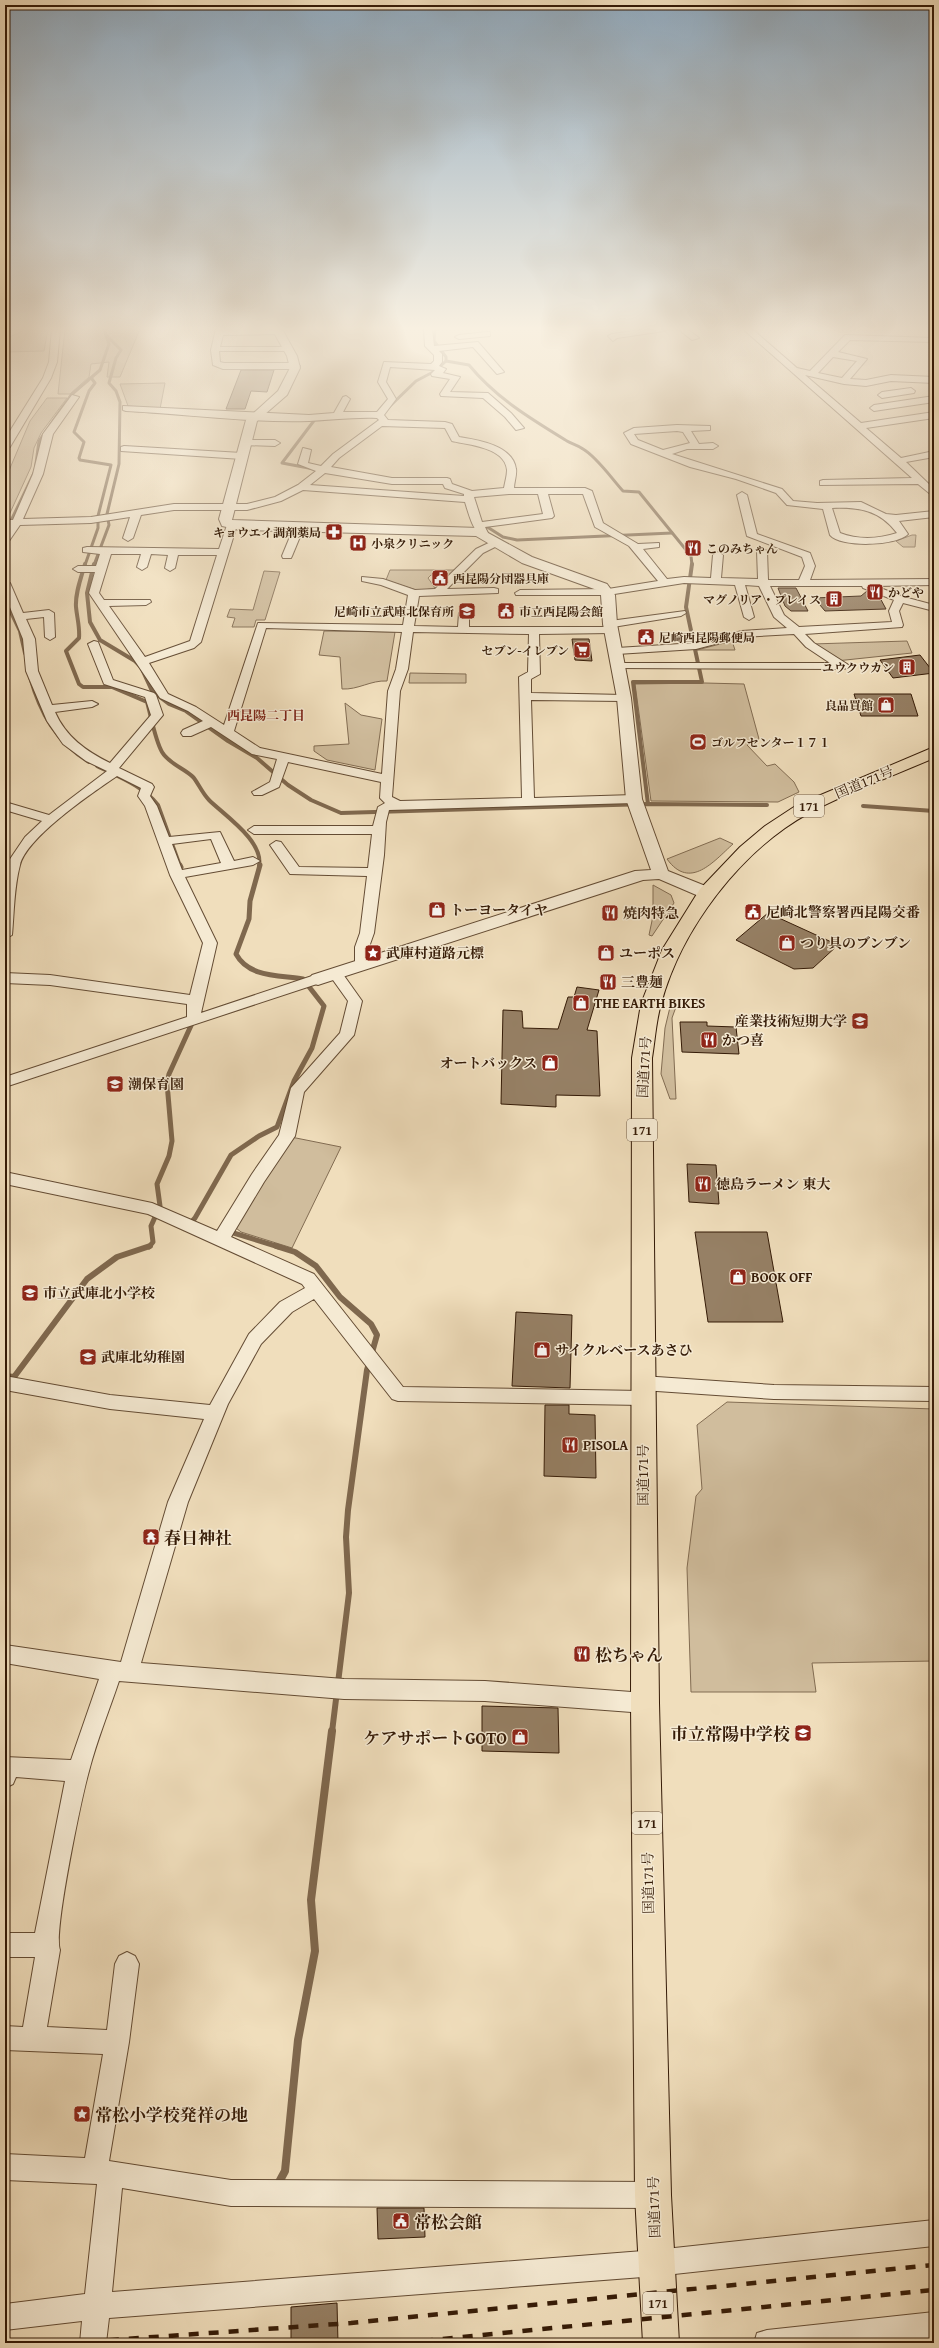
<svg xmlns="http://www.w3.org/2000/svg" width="939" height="2348" viewBox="0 0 939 2348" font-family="'Gentium Book Plus','Noto Serif JP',serif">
<rect width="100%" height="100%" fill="#f0debc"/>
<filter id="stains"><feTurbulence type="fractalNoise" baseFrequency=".005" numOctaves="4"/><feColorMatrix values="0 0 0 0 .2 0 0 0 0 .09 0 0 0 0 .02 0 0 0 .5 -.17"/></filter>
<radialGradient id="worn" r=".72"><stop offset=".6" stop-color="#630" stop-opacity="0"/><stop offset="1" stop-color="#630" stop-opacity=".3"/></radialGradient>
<g fill="#d0bd9d" stroke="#826c52">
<polygon points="27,329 48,329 44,351 5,352 5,339"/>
<polygon points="65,329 140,329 120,377 107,377 109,362 91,364 89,377 70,394 58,394"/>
<polygon points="165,383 160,409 128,406 120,384"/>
<polygon points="47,398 67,398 41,433 34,448 31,467 5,524 5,480 30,421"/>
<polygon points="912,535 916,535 915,547 903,547 896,541"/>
<polygon points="390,570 458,570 451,577 447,575 431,575 428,578 435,588 419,591 386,580"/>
<polygon points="264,571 280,572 265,620 256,620 254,627 232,627 235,618 227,617 230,609 253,610"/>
<path d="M324 631 395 632 387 681C371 680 358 690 342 689L340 657 319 655Z"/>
<polygon points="732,641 735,650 697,650"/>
<polygon points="907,641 912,653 836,661 812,644"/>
<polygon points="410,673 466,674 466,683 409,683"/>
<polygon points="705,683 744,684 759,739 747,745 767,766 775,764 794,782 799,792 778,802 651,801 635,684"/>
<polygon points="345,703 361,715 382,719 375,770 327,760 314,751 314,746 349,744"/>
<path d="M720 838 733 844C714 861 690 891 667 859Z"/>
<polygon points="653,885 671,895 674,903 652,936 649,935 653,916"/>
<polygon points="671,1003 677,1004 672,1018 676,1099 670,1099 661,1074 665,1028"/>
<polygon points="291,1137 341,1147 292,1248 241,1232 236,1228"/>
<polygon points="727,1402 934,1409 934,1661 812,1663 816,1692 691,1692 687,1568 696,1496 702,1489 697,1425"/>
</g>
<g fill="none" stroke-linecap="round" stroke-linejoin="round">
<g stroke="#7f684e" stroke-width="3">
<path d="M435 329 434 341 446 357V361L469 365C496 398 531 419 567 441 572 444 578 445 583 449 597 457 612 479 623 491L639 492 691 556 692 565"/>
<polyline points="389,407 416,381 435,371 446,361"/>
<polyline points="314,469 282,463 316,418 319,418"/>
<polyline points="481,523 503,537 517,540 672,533"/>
<polyline points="5,533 35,471 39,441 71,395 100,370 109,344 104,329"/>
<polyline points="85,565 98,528 98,516 111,465 80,460 79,458 84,442 74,432 89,391 95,383 92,379"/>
<polyline points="94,565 109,525 107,514 119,464 120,402 116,391 109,383 116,358 121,350 106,335"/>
</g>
<g stroke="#7f684e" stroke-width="4">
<path d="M85 564C81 578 75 593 76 607 77 618 80 627 79 638L66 651 79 684 83 687H112L147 702C151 716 155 740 162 752 169 764 184 768 193 777 197 781 202 793 209 800 224 815 264 841 259 866"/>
<polyline points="94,564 87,593 90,622 100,640 135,661 141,667 152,691 169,704 186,711 228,741 257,758 288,785 311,800 341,813 648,804 767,805"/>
<polyline points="5,600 20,631 25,653"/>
<path d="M30 677C40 713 56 742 89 762"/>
<path d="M97 766C119 777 142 785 158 805L180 866"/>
<polyline points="648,804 633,682 702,682 686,607 692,564"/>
<polyline points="863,806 934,811"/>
</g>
<g stroke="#7f684e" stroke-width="5">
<polyline points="180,865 181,867"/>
<path d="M188 1226 195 1218 231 1155 259 1136 277 1127 294 1081 312 1048 324 1006 303 979C280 975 249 978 236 954L249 919 250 901 260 865"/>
<polyline points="227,1231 279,1247"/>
<polyline points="149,1247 153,1242 151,1226 160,1206 157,1184 169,1156 172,1141 167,1083 169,1074 194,1019"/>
</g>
<g stroke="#7f684e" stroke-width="6">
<polyline points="276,1246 295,1252 316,1266 340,1297 371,1324 377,1335 367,1370 348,1510 346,1537 349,1593 332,1732"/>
<polyline points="5,1376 14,1377 87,1279 117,1257 150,1246"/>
</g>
<polyline stroke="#7f684e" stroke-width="8" points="278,2184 285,2171 298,2040 315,1951 311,1900 332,1731"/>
</g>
<g fill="#968065" stroke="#351b07">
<polygon points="241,370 274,370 267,392 251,391 245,409 226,409"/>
<polygon points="778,588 796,588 808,611 791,611 785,606"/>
<polygon points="867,591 879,596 886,609 825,611 814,598 861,596"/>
<polygon points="572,639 589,639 592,661 575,660"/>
<polygon points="920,655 934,673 893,678 880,660"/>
<polygon points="854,694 911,694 918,716 861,716"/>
<polygon points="768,913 838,945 813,968 794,969 736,940"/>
<polygon points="577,987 599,990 587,1030 597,1031 600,1096 556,1095 556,1107 501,1104 503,1010 522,1011 523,1028 558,1029 568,997 574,997"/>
<polygon points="680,1022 707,1022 707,1026 736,1027 739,1054 682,1052"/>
<polygon points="687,1164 716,1165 719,1204 689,1202"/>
<polygon points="695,1232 767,1232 783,1322 708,1322"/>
<polygon points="516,1312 572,1315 570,1388 512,1386"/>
<polygon points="545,1405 569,1405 569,1414 595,1415 596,1478 544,1476"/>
<polygon points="482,1706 558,1708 559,1753 482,1751"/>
<polygon points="377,2208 424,2208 425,2237 378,2239"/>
<polygon points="337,2303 338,2343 291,2343 291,2307"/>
</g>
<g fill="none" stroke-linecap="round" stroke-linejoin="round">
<g stroke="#644c34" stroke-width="2">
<g id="minor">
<polygon points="52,329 60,329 57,362 51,378 10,447 5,450 5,439 43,378 49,362"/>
<polygon points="216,329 279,330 283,332 279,334 223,335 220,347 287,347 291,349 287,351 219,351 220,362 224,363 296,363 300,366 296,369 223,369 213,365 211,350"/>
<path d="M424 329H432L434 346 478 342 504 372 497 374 473 347 439 351 442 354V362L439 366 446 369 443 373 460 377 450 392 488 393 511 413 524 428 516 430 505 417 483 398 441 396 440 394 450 379 432 376 431 374 435 370 390 367 386 382 396 399 384 415 388 420 445 422 452 424 459 437C477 440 513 445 516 469 517 475 514 482 514 488H585L592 491 603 523 638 544 659 543V547L643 549 667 579 684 577 711 578 713 555 718 552 723 555 721 578 758 579 757 551 762 548 767 551 768 580H799L805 566 802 557 747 536 737 495 742 492 747 495 757 534 810 553 815 566 810 580 934 579V585L875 586 904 597 934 605V611L903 603 899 611 903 625 902 627 805 634 814 643 847 664 849 666 847 668 843 669 615 668 613 666 615 664 619 663H830L806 647 794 634 742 637 696 649 617 654 611 651 617 648 696 643 742 631 787 628 774 617 759 586 745 585 754 617 749 620 744 617 735 585 684 583 608 595H516L515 593 520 590 608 589 658 581 629 546 595 527 583 494H548L554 516 552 518 485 527 488 533 483 536C473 533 468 511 465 502L303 490 281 501 247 510H174L141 515 133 538 128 541 123 538 130 517 91 523 20 525 9 541 5 542V532L9 526H5V520H13L33 474 43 434 72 395 79 397 53 434 43 474 23 519 91 517 174 504H247L275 497 298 485 316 471 298 464 303 448 311 450 308 463 321 466 333 454 379 420 377 418C354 417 332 420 309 421 251 423 185 414 126 411L123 410V406L309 415 334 413 343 397 346 396 350 399 343 412H377L388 399 378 382 384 362 431 364 434 361V355L425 346ZM382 426 445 428 452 441C468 445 505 447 507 470 507 476 505 482 504 488L472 491 452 484 450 479 447 478H392L331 467 339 458ZM325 473 392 484H443L445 488 464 494V496L310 485ZM509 494H538L543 514 482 522 474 497ZM770 586H862L863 588 894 600 889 611 892 622 799 627 784 615Z"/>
<polygon points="648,329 668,329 664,331 617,338 613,341 608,336 612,334"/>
<polygon points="678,329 687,329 699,338 692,340"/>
<path d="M743 329H752L797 368 810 371 845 335 934 338V342L850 340 838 352 867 359 850 379 866 380 891 375 934 377V383L891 381 866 386 844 384 805 375 861 423 934 412V418L866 428 901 458 934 451V457L906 462 934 489V497L918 484 820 485V481L823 480 912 478ZM833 357 857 361 842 378 818 373Z"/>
<polygon points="487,332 490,332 490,336 459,339 455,337 459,335"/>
<polygon points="911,388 915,391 914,393 882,398 878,395 882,392"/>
<polygon points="934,396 934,402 874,411 870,408 874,405"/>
<path d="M677 425 710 426V430L691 431 699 444 713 443 718 446 713 449H687L672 454 782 489 793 501 817 503 861 502 886 514 896 515 934 511V517L899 521 908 534C897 546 841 548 830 535L823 509 787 505 776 493 736 479 690 467 631 444 624 433 634 428ZM677 431 683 432 690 443 663 450 638 440 634 434ZM832 508C859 507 880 510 897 533 879 539 858 540 840 533Z"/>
<polygon points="246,440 275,440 280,443 275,446 243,445 243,441"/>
<polygon points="124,446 242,453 247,456 242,459 121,451 121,447"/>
<path d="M232 522 237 525 201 642 194 648 149 663 168 694 196 707 224 725 258 623 403 625 408 595 381 585 362 581V577L383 579 415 590 435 589 476 549 497 539 502 542 501 544 483 553 447 589 494 588 498 589V593L419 596 414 626 458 627 459 613 464 610 469 613V627H608L605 624 610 621 685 611 686 613 681 616 613 627 617 630 612 633 539 634 540 674 531 679V693L624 695 630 698 624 701 531 700 534 798 634 795 640 799 634 803 389 810 386 822 384 855 374 933 369 947V965L362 969 357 968 355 965V947L360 933 367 876 290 874 270 845 276 841 281 842 299 867 368 868 372 834H254L248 830 254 826H373L378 807 385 803 380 798 381 782 288 762 279 787 262 795H254L252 792 270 782 277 759 252 754 211 727 191 736H183L181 733 183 730 203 721 188 711 160 698 89 593 95 572H78L73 569 78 566H96L100 554 83 552V548L87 547 219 549 227 525ZM111 554H141L137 567 142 570 147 567 151 554 168 555 165 568 170 571 175 568 178 555H217L190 641 145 657 109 606 146 605 151 602 150 600H104L99 593ZM266 628 402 632 396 669 388 691 382 774 260 748 234 731ZM413 632 529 634 528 672 519 677 522 798 400 801 392 797 400 691 408 669Z"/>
<polygon points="299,524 304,527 292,556 291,558 283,558 282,556 294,527"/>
<path d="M5 580 10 583 23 613 49 610 54 613 55 637 50 640 45 637 44 617 26 619 35 639 38 671 52 705 92 701 98 704 92 707 55 712C66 737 86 751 110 763L151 715 145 697 104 684 88 644 94 641 98 642 113 680 154 693 156 695 163 715 119 768 152 784 154 787 150 796 157 806 169 837 220 832 234 861 253 857 260 861 253 865 185 877 217 943 201 1013 318 974 323 976 325 979 323 982 5 1087V1077L187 1017V1004L50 985 5 983V973L50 975 190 995 203 943 170 875 145 806 138 796 141 788 117 776C92 793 27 837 20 865 14 887 14 913 12 935L5 939 6 865 25 837 42 821 5 810V802L49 815 107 771 86 761 63 744 47 721 26 671 23 639 5 595ZM211 839 221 863 182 870 172 844Z"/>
<path d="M335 969 340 970 362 1001 354 1035 304 1092 295 1136 264 1182 231 1237 314 1274 403 1387 642 1391 648 1393 651 1398 648 1403 642 1405 398 1401 392 1399 314 1299 292 1312 261 1344 228 1404 188 1502 141 1663 344 1679 485 1681 645 1693 652 1696 655 1703 652 1710 645 1713 485 1701 344 1699 119 1681C109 1711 97 1740 89 1771 82 1796 53 1933 60 1950L47 2027 107 2030 115 1964 119 1956 127 1952 135 1956 139 1964 129 2042 109 2161 231 2180 653 2182 662 2186 666 2195 662 2204 653 2208 231 2206 122 2188 112 2292 656 2250 934 2220V2246L656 2276 109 2318 106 2343H80L82 2321 5 2330V2304L85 2294 97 2184 5 2180V2154L85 2158 103 2054 5 2050V2026L23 2027 35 1957H5V1933H35L65 1781 16 1777 13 1784 5 1788V1757L71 1760 99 1679 5 1663V1645L121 1662 168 1502 204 1419 110 1409 5 1390V1376L110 1395 210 1405 249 1334 280 1302 305 1288 302 1284 148 1214 5 1184V1172L152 1203 217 1231 252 1174 279 1135 291 1088 340 1033 348 1001 328 973Z"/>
<polygon points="642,1376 774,1385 934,1387 934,1401 774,1399 642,1390 636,1388 633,1383 636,1378"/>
<polygon points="934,2312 934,2338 891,2343 754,2343 757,2333 767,2330"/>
</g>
</g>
<g stroke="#644c34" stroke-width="2">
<polygon id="tertiary" points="272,329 282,329 297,356 300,368 287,395 257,421 232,520 479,528 532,557 607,584 615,595 617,624 631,698 642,799 668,871 713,889 715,893 713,897 701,897 659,879 643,880 324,983 318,985 312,983 309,979 312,975 635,871 651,870 626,799 617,698 603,624 601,595 597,590 522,563 476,536 240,530 222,526 219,519 246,420 278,391 290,368 287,356"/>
</g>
<g stroke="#351b07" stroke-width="2">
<path id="trunk" d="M934 747V758C893 776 848 792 809 813 741 850 681 929 661 1004 656 1021 655 1040 652 1058L659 1703 671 2195 679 2343H643L635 2195 631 1703 632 1058 641 1004 662 950 700 889 740 847 765 826 797 805Z"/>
</g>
<use href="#minor" fill="#f5ead3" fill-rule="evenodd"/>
<use href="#tertiary" fill="#f5ead3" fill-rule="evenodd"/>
<use href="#trunk" fill="#f0debc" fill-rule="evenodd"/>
<g stroke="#351b07" stroke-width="4.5" stroke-dasharray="10 10" stroke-linecap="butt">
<polyline points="69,2343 351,2323 934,2265"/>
<polyline points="403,2343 934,2290"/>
</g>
</g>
<linearGradient id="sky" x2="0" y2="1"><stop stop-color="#91aabe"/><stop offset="0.5" stop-color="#f8f0e1"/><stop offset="1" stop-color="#f8f0e1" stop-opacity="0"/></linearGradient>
<rect width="939" height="657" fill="url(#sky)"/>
<defs>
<g id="pharmacy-square" transform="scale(0.9)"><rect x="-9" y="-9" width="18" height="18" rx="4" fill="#8f2418" stroke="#f5ead3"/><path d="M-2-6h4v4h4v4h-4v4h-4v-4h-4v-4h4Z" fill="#fff"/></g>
<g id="hospital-square" transform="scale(0.9)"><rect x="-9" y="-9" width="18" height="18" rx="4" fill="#8f2418" stroke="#f5ead3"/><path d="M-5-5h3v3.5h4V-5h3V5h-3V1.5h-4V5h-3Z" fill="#fff"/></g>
<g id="restaurant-square" transform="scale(0.9)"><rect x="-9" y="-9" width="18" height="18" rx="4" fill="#8f2418" stroke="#f5ead3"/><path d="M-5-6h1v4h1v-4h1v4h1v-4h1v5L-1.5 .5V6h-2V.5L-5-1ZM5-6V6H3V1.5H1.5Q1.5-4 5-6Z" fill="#fff"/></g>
<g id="civic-square" transform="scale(0.9)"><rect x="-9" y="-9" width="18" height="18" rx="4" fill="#8f2418" stroke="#f5ead3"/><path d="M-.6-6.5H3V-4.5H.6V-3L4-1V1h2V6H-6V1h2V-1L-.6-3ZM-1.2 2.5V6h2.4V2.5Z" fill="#fff"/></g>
<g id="building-square" transform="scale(0.9)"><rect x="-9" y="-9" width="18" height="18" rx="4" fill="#8f2418" stroke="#f5ead3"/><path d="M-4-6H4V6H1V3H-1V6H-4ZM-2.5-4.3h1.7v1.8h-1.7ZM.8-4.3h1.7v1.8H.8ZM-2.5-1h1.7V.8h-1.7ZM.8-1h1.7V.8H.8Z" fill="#fff"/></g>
<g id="school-square" transform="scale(0.9)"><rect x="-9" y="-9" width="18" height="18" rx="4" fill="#8f2418" stroke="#f5ead3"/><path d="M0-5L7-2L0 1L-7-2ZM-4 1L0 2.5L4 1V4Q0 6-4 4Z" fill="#fff"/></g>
<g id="supermarket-square" transform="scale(0.9)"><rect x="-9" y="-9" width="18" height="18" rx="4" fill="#8f2418" stroke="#f5ead3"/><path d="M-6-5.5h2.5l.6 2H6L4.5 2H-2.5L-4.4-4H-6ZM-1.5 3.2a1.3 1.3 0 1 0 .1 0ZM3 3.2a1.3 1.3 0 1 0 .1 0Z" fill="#fff"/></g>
<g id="shop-square" transform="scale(0.9)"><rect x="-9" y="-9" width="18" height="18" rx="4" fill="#8f2418" stroke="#f5ead3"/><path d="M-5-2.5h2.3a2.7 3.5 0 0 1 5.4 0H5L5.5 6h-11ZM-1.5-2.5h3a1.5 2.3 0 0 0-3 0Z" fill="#fff"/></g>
<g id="stadium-square" transform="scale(0.9)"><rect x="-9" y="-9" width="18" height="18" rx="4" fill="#8f2418" stroke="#f5ead3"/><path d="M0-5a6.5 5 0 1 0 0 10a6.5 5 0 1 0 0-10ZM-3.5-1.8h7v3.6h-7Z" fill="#fff"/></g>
<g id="sight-square" transform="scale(0.9)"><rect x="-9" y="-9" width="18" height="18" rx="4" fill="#8f2418" stroke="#f5ead3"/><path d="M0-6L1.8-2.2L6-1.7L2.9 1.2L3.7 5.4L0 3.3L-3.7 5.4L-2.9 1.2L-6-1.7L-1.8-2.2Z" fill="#fff"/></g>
<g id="university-square" transform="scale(0.9)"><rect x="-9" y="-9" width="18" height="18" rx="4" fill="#8f2418" stroke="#f5ead3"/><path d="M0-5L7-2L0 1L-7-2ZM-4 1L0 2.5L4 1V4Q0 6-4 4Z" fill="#fff"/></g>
<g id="temple-square" transform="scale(0.9)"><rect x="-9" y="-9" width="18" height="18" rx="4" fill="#8f2418" stroke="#f5ead3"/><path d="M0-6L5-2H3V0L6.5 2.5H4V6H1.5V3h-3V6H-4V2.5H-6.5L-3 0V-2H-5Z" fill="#fff"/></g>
</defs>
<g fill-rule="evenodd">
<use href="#pharmacy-square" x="334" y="532"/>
<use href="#hospital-square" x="358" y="543"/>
<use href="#restaurant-square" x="693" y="548"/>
<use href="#civic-square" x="440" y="578"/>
<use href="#restaurant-square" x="875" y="592"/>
<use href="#building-square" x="834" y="599"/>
<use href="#school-square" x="467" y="611"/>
<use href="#civic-square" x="506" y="611"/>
<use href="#civic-square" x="646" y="637"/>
<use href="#supermarket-square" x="582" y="650"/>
<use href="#building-square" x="907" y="667"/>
<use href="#shop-square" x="886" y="705"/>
<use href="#stadium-square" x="698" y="742"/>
<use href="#shop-square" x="437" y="910"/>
<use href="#civic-square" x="753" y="912"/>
<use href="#restaurant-square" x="610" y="913"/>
<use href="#shop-square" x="787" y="943"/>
<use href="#sight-square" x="373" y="953"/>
<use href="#shop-square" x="606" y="953"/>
<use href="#restaurant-square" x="608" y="982"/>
<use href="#shop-square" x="581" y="1003"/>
<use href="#university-square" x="860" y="1021"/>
<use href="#restaurant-square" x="709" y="1040"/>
<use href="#shop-square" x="550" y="1063"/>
<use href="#school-square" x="115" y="1084"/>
<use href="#restaurant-square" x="703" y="1184"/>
<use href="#shop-square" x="738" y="1277"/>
<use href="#school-square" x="30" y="1293"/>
<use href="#shop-square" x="542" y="1350"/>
<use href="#school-square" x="88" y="1357"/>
<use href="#restaurant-square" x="570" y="1445"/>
<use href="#temple-square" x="151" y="1537"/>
<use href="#restaurant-square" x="582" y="1654"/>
<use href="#school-square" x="803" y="1733"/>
<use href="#shop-square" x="520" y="1737"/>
<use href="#sight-square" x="82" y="2114"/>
<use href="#civic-square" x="401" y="2221"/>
</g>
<g text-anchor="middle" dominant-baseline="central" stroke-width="3" stroke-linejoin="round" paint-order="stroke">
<g font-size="12" font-weight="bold" fill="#351b07" stroke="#f5ead3" text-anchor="start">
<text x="321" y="532" text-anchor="end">キョウエイ調剤薬局</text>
<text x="371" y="543">小泉クリニック</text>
<text x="706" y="548">このみちゃん</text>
<text x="453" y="578">西昆陽分団器具庫</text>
<text x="888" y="592">かどや</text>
<text x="821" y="599" text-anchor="end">マグノリア・プレイス</text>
<text x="454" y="611" text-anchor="end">尼崎市立武庫北保育所</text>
<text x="519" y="611">市立西昆陽会館</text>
<text x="659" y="637">尼崎西昆陽郵便局</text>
<text x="569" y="650" text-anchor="end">セブン-イレブン</text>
<text x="894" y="667" text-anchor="end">ユウクウカン</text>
<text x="873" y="705" text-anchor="end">良品買館</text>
<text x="711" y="742">ゴルフセンター１７１</text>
</g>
<g font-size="13" font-weight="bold" fill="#7a1f14" stroke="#f5ead3">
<text x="266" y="715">西昆陽二丁目</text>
</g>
<g fill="#f5ead3" stroke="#6f5944" stroke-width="1">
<rect x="794" y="795" width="30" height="22" rx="3"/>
<rect x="627" y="1119" width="30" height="22" rx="3"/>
<rect x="632" y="1812" width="30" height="22" rx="3"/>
<rect x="643" y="2292" width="30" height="22" rx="3"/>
</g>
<g font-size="13" font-weight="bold" fill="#351b07">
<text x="809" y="806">171</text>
<text x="642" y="1130">171</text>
<text x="647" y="1823">171</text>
<text x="658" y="2303">171</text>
</g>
<g font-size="14" fill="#351b07" stroke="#f5ead3">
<text transform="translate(864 782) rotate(-23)">国道171号</text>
<text transform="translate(644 1067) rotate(-87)">国道171号</text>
<text transform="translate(643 1475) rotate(-90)">国道171号</text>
<text transform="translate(648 1883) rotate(-91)">国道171号</text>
<text transform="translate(654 2207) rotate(-92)">国道171号</text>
</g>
<g font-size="14" font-weight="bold" fill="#351b07" stroke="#f5ead3" text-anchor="start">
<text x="450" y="910">トーヨータイヤ</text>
<text x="766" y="912">尼崎北警察署西昆陽交番</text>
<text x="623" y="913">焼肉特急</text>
<text x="800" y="943">つり具のブンブン</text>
<text x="386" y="953">武庫村道路元標</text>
<text x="619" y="953">ユーポス</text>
<text x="621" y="982">三豊麺</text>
<text x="594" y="1003">THE EARTH BIKES</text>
<text x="847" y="1021" text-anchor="end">産業技術短期大学</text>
<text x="722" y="1040">かつ喜</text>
<text x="537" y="1063" text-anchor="end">オートバックス</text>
<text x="128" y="1084">潮保育園</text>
<text x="716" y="1184">徳島ラーメン 東大</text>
<text x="751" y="1277">BOOK OFF</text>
<text x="43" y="1293">市立武庫北小学校</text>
<text x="555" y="1350">サイクルベースあさひ</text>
<text x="101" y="1357">武庫北幼稚園</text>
<text x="583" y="1445">PISOLA</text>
</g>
<g font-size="17" font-weight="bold" fill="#351b07" stroke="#f5ead3" text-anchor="start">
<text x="164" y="1537">春日神社</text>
<text x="595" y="1654">松ちゃん</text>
<text x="790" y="1733" text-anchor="end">市立常陽中学校</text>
<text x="507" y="1737" text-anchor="end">ケアサポートGOTO</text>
<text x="95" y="2114">常松小学校発祥の地</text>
<text x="414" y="2221">常松会館</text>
</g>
</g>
<rect width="939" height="2348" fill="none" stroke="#f0debc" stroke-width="20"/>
<rect x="6" y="6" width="927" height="2336" fill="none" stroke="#351b07" stroke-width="2"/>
<rect x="10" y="10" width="919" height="2328" fill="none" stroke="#351b07"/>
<rect width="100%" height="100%" filter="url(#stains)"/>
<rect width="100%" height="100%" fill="url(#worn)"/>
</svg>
